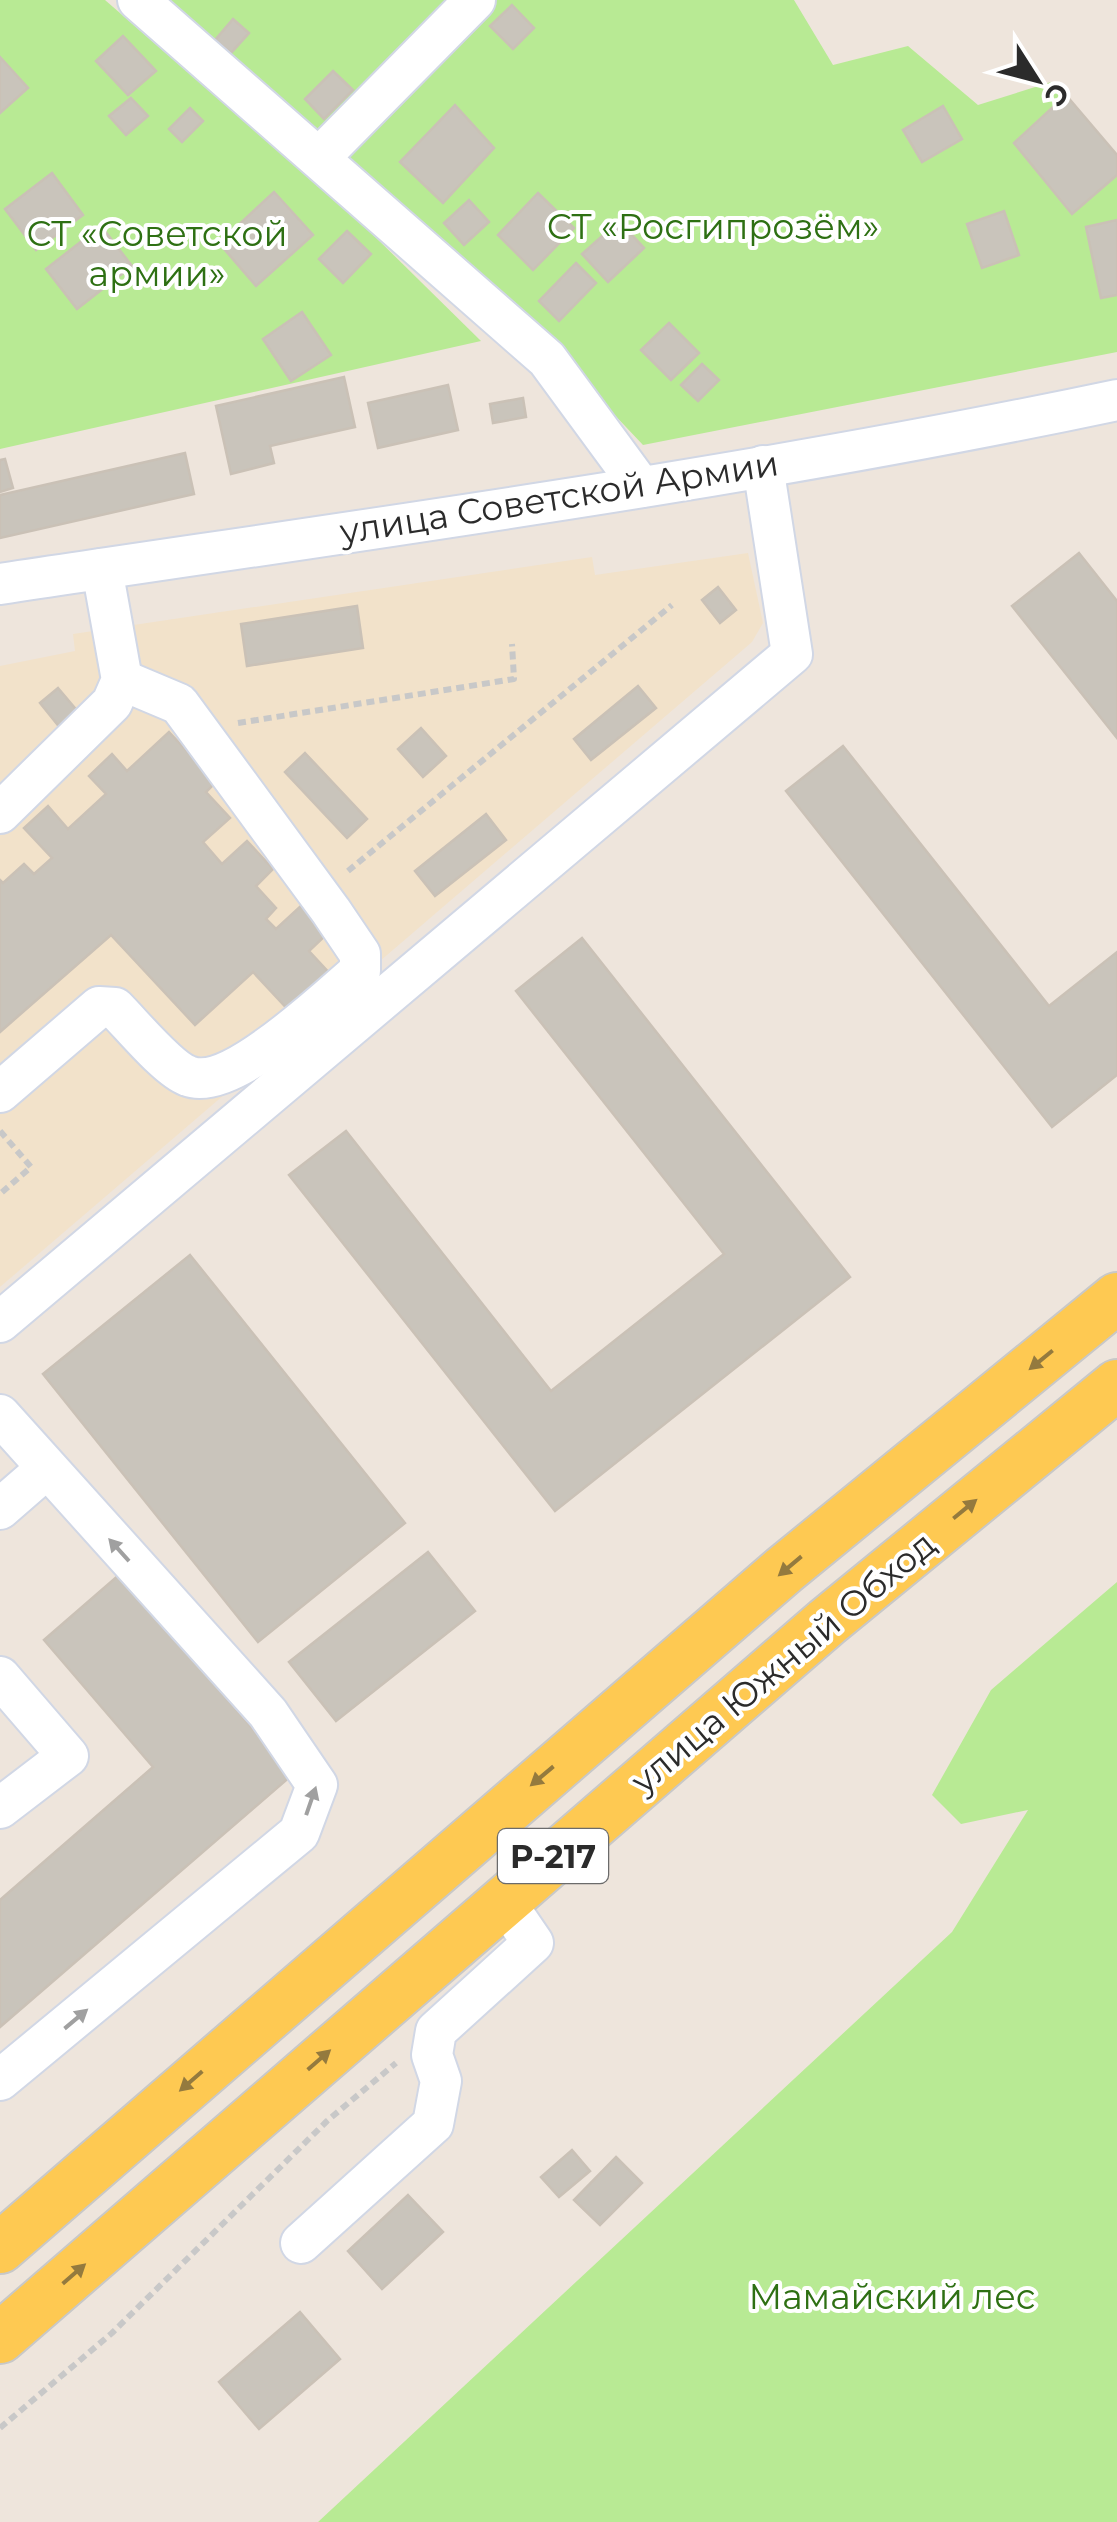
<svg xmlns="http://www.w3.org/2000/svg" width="1117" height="2522" viewBox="0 0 1117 2522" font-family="Montserrat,sans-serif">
<rect width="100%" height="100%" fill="#eee5dc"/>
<polygon fill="#f2e2ca" points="748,553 763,623 752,642 0,1287 0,666 75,651 73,634 592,557 595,575"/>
<g fill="#b8ea94">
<polygon points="0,0 105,0 357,219 481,341 0,449"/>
<polygon points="167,0 794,0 833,65 908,46 978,105 1051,82 1117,154 1117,352 643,445 555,352"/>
<polygon points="1117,1582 1117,2522 318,2522 952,1932 1028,1810 961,1824 932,1795 991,1690"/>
</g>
<g fill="#c9c4bb" stroke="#cac1b6" stroke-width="2.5">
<polygon points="512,5 534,28 513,49 490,26"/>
<polygon points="233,19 249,33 231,53 215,40"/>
<polygon points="123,36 156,71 128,95 96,61"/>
<polygon points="0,57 28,88 0,113"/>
<polygon points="333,71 353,90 324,119 305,99"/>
<polygon points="1066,95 1117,155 1117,175 1072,214 1014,143"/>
<polygon points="131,98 148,116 126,135 109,116"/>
<polygon points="455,105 494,148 443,203 400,162"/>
<polygon points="943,106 962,139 922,162 903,130"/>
<polygon points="190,108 203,121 182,142 169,129"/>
<polygon points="52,173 83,215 36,250 5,209"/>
<polygon points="274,192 313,235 256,286 219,243"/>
<polygon points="538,193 574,228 533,270 498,235"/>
<polygon points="469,200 489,222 464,245 444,223"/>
<polygon points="1004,211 1019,255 982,268 967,224"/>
<polygon points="1117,220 1117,295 1101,298 1086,227"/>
<polygon points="619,221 644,248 608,282 582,254"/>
<polygon points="101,226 132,266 77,309 46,269"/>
<polygon points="347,231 371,254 343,283 319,259"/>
<polygon points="576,263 596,283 559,321 539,301"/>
<polygon points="302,312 331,355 291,381 263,339"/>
<polygon points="669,323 699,353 671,380 641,350"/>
<polygon points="702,364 719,380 698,401 681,385"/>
<polygon points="344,377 355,427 270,446 274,463 231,474 216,406"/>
<polygon points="448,385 458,430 378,448 368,403"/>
<polygon points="523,398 526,417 493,423 490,404"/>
<polygon points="185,453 194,494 0,538 0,495"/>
<polygon points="5,459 13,488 0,492 0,460"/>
<polygon points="1079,553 1117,601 1117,738 1012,606"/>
<polygon points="718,587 736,610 720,623 702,600"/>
<polygon points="357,606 363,648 247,666 241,624"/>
<polygon points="638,686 656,708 591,760 574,739"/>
<polygon points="58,688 80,714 61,729 40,703"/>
<polygon points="421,728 446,756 423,777 398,749"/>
<polygon points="169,732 216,782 206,792 230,818 203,842 222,864 247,841 273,869 256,886 276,908 266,919 276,929 303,904 329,932 309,951 333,977 293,1015 253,972 195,1025 111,935 0,1032 0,880 3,883 24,864 34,874 52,858 24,828 48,806 68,829 106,794 89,776 112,754 127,771"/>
<polygon points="843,746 1049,1006 1117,952 1117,1075 1052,1127 786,791"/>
<polygon points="305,753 367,819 347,838 285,772"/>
<polygon points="486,814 506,840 435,896 415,871"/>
<polygon points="582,938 850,1277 555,1511 289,1175 346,1131 551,1391 724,1254 516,991"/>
<polygon points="190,1255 405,1523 258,1642 43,1374"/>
<polygon points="428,1552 475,1611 336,1721 289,1662"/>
<polygon points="120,1574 292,1775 0,2027 0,1900 153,1767 44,1640"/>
<polygon points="572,2150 590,2171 559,2197 541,2177"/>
<polygon points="616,2157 642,2183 600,2225 574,2200"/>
<polygon points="408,2195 443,2232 382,2289 348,2251"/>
<polygon points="300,2312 340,2359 259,2429 219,2382"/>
</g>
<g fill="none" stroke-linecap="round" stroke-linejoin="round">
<g stroke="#d1d7e5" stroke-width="44">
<g id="minor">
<polyline points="138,0 547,359 641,487"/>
<polyline points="319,158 475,0"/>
<path d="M0 584C373 528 748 478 1117 400"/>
<polyline points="0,813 112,703 122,680 102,569"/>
<path d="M0 1092 99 1007 115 1008C132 1025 168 1069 188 1076 231 1093 327 999 360 971V954L331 911 179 704 122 680"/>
<polyline points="0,1322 792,654 763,466"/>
<polyline points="0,1415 268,1713 317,1785 299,1833 0,2080"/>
<polyline points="0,1509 46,1469"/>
<polyline points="0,1677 68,1756 0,1808"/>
<polyline points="301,2243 433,2124 441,2081 432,2055 436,2031 533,1943 503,1899"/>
</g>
</g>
<g stroke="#c8c8c8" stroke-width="54">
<g id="major">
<polyline points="0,2248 784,1570 1117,1298"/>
<polyline points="0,2338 827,1622 1117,1385"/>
</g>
</g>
<g stroke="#c8c8c8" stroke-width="6" stroke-dasharray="8 5" stroke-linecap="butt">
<polyline points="238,723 514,679 512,644"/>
<polyline points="348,871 672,605"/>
<polyline points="0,1131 31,1167 0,1194"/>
<polyline points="0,2428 112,2333 327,2121 396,2063"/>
</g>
<use href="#minor" stroke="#fff" stroke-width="40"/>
<use href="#major" stroke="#fec952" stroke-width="50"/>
</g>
<defs><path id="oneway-solid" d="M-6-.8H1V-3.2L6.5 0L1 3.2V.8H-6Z" transform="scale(2.5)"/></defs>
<g fill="#947a3e">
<use href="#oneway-solid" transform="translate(1041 1360) rotate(141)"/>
<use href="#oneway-solid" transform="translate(965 1509) rotate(-39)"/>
<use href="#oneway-solid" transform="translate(790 1566) rotate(140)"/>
<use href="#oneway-solid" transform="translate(542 1776) rotate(140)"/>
<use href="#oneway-solid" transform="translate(319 2060) rotate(-41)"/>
<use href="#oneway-solid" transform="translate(191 2081) rotate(139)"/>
<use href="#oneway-solid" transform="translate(74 2274) rotate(-41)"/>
</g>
<g fill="#a0a0a0">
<use href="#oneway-solid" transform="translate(119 1550) rotate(-132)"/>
<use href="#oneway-solid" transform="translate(311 1801) rotate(-71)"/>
<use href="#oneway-solid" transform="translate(76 2019) rotate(-40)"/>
</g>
<g text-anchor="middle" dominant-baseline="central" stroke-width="8" stroke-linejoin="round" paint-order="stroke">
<rect fill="#fff" stroke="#6b6b6b" stroke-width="2.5" x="498" y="1829" width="110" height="54" rx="8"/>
<g font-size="32" font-weight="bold" fill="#2b2b2b">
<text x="553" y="1856">Р-217</text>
</g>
<g font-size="35" fill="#2e7013" stroke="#fff">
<text x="713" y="226">СТ «Росгипрозём»</text>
<text x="157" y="233">СТ «Советской<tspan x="157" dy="40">армии»</tspan></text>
<text x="892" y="2296">Мамайский лес</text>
</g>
<g font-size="35" fill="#2b2b2b" stroke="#fff">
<text transform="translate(559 497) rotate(-9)">улица Советской Армии</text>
<text transform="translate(783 1662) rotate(-40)">улица Южный Обход</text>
</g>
</g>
<g transform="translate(1037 80) rotate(126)" stroke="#ffffff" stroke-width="8" paint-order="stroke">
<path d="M0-8L18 38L0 25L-18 38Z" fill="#2b2b2b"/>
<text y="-15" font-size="28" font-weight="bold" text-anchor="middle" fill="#2b2b2b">С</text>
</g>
</svg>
